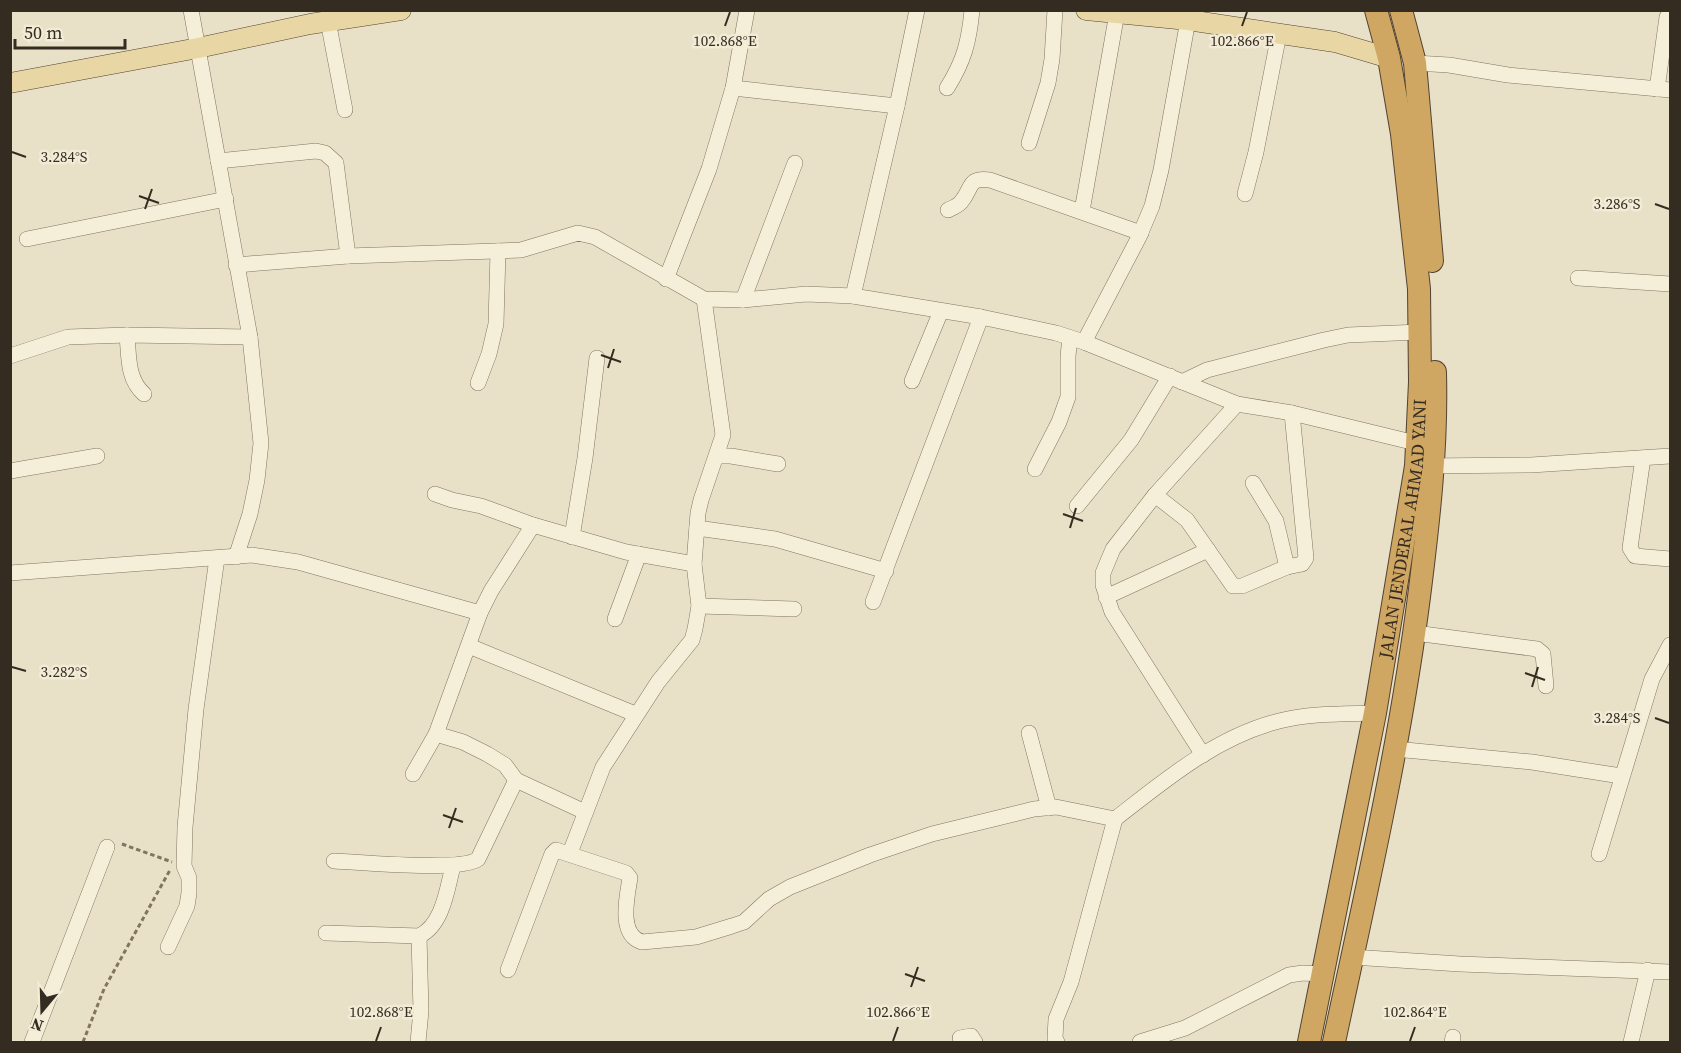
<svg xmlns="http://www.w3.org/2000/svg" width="1681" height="1053" viewBox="0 0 1681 1053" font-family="'Source Serif 4',serif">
<rect width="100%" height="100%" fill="#e9e1c7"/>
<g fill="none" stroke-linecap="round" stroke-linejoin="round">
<g stroke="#83745f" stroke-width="16">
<g id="minor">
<polyline points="191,10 250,337 261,443 257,480 250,514 236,557"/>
<polyline points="328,21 345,110"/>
<polyline points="1415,63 1449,65 1508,75 1670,90"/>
<polyline points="733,88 897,106"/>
<path d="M947 88C964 61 969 42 972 10"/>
<polyline points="1657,89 1667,17"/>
<polyline points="1029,143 1048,83 1052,59 1055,10"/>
<polyline points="218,161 316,151 325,153 336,163 348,256"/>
<polyline points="1245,194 1256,152 1279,34"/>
<path d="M948 210C952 208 958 206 961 202 973 188 967 177 990 180L1141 233"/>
<polyline points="1082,211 1117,13"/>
<polyline points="27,239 226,199"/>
<polyline points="236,265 348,256 521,250 578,233 595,237 704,299 743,300 806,294 853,296 981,317 1056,333 1084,342 1237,404 1292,413 1424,445"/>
<polyline points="1578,278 1670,284"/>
<polyline points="666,279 709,169 733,88 747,10"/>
<polyline points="853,296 897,106 917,10"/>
<polyline points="743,300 795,163"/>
<path d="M127 335C129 356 127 379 144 394"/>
<polyline points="1084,342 1139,237 1152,206 1161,170 1188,20"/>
<polyline points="10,356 68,337 127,335 250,337"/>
<polyline points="912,381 941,311"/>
<polyline points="1182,382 1207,370 1324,340 1348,335 1420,332"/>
<polyline points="478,383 489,354 496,324 498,251"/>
<polyline points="717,456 731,456 778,464"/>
<polyline points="1643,458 1630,548 1635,556 1670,559"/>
<polyline points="1425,466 1531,465 1670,456"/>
<polyline points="1035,469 1059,422 1068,397 1068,356 1070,338"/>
<polyline points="10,471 97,456"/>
<polyline points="1253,483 1276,521 1287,567"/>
<polyline points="435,494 452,500 481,506 533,525 626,552 694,564"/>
<polyline points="1155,495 1187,520 1233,586 1242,586 1287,567 1302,564 1306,558 1292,413"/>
<polyline points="1077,506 1131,440 1170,376"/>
<polyline points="533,525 491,591 480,613 436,734 463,742 487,754 505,765 516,780 585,812"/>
<polyline points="697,528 775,539 886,571"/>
<polyline points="572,537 585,458 597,358"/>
<polyline points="10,573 252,555 298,562 480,613"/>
<polyline points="1106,597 1208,550"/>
<polyline points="873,602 981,317"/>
<polyline points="699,606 794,609"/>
<polyline points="615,619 639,554"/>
<polyline points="1415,633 1537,649 1543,654 1546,686"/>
<polyline points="469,646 635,714"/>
<polyline points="1029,733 1049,808"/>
<polyline points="1395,749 1532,762 1621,776"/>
<polyline points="1203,755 1112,612 1103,585 1103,573 1113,549 1155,495 1237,404"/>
<polyline points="413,774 436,734"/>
<polyline points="570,853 603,767 658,682 692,640 695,629 699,606 694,564 698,513 701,500 723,435 704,299"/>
<polyline points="1599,854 1652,679 1670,645"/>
<path d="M334 861C360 862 461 872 478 859L516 780"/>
<path d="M326 933 419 936C443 925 447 889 453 866"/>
<polyline points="168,947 187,906 189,893 189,878 184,866 185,827 196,709 217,558"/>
<polyline points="1352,957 1460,964 1670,972"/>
<path d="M508 970 552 854 556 850 626 873 630 878C627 897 618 935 642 942L696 937 732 926 744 922 769 899 790 887 870 855 932 834 1034 809 1056 807 1115 819C1165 780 1216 737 1279 721 1309 713 1343 714 1375 713"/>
<polyline points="960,1038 971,1036 975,1042"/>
<polyline points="32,1042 107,847"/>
<polyline points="418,1042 421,1011 419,936"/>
<polyline points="1057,1042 1055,1038 1056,1019 1071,982 1115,819"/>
<polyline points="1140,1042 1185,1028 1289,975 1303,973 1322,974"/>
<polyline points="1452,1042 1453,1037"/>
<polyline points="1631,1042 1648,970"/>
</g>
</g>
<g stroke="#514332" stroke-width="21">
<g id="major">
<polyline points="1086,10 1188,20 1335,42 1389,58"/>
<polyline points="10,83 198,48 310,24 401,10"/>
</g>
</g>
<g stroke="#514332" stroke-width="24">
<g id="highway">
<polyline points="1401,10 1415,63 1432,261"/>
<path id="s1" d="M1309 1042 1375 713 1416 466 1420 382 1419 289 1402 134 1389 58 1376 10"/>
<path d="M1334 1042C1366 892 1401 742 1420 589 1429 517 1437 445 1435 372"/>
</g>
</g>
<g stroke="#83745f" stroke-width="3" stroke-dasharray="4.5 3" stroke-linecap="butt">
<polyline points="122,844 172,862"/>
<polyline points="83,1042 104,989 170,870"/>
</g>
<use href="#minor" stroke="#f5efda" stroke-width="15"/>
<use href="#major" stroke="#e8d7a4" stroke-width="20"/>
<use href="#highway" stroke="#cfa662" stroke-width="22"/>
</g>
<path fill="none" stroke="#352c21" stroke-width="2" d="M725 26 730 12M1242 26 1247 12M12 152 26 157M139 196 159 203M1655 204 1669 209M145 209 152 189M601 355 621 362M608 368 614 349M1063 514 1083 521M1070 528 1076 508M12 667 26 671M1525 673 1545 680M1532 687 1538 667M1655 718 1669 723M443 815 463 822M449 828 456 808M905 974 925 981M911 987 918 967M376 1041 381 1027M893 1041 898 1027M1410 1041 1415 1027"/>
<g text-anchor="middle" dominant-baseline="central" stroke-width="5" stroke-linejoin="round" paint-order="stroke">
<g font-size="18" fill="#352c21" stroke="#f2ebd6">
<text stroke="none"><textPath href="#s1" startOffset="522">JALAN JENDERAL AHMAD YANI</textPath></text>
</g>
</g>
<g font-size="15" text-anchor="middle" fill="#352c21" stroke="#f2ebd6" stroke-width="5" stroke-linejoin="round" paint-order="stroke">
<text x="725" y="46">102.868°E</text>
<text x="1242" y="46">102.866°E</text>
<text x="64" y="162">3.284°S</text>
<text x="1617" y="209">3.286°S</text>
<text x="64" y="677">3.282°S</text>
<text x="1617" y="723">3.284°S</text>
<text x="381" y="1017">102.868°E</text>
<text x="898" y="1017">102.866°E</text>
<text x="1415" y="1017">102.864°E</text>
</g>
<rect width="1681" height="1053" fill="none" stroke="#352c21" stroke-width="24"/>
<g transform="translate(42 1011) rotate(199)" stroke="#f2ebd6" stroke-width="4.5" paint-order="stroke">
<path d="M0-4.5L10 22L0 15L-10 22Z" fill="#352c21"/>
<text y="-9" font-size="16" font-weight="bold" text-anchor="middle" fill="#352c21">N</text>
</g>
<path d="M15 39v9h110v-9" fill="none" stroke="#352c21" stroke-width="3"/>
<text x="24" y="39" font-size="18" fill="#352c21" stroke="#f2ebd6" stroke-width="4.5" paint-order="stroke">50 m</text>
</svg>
